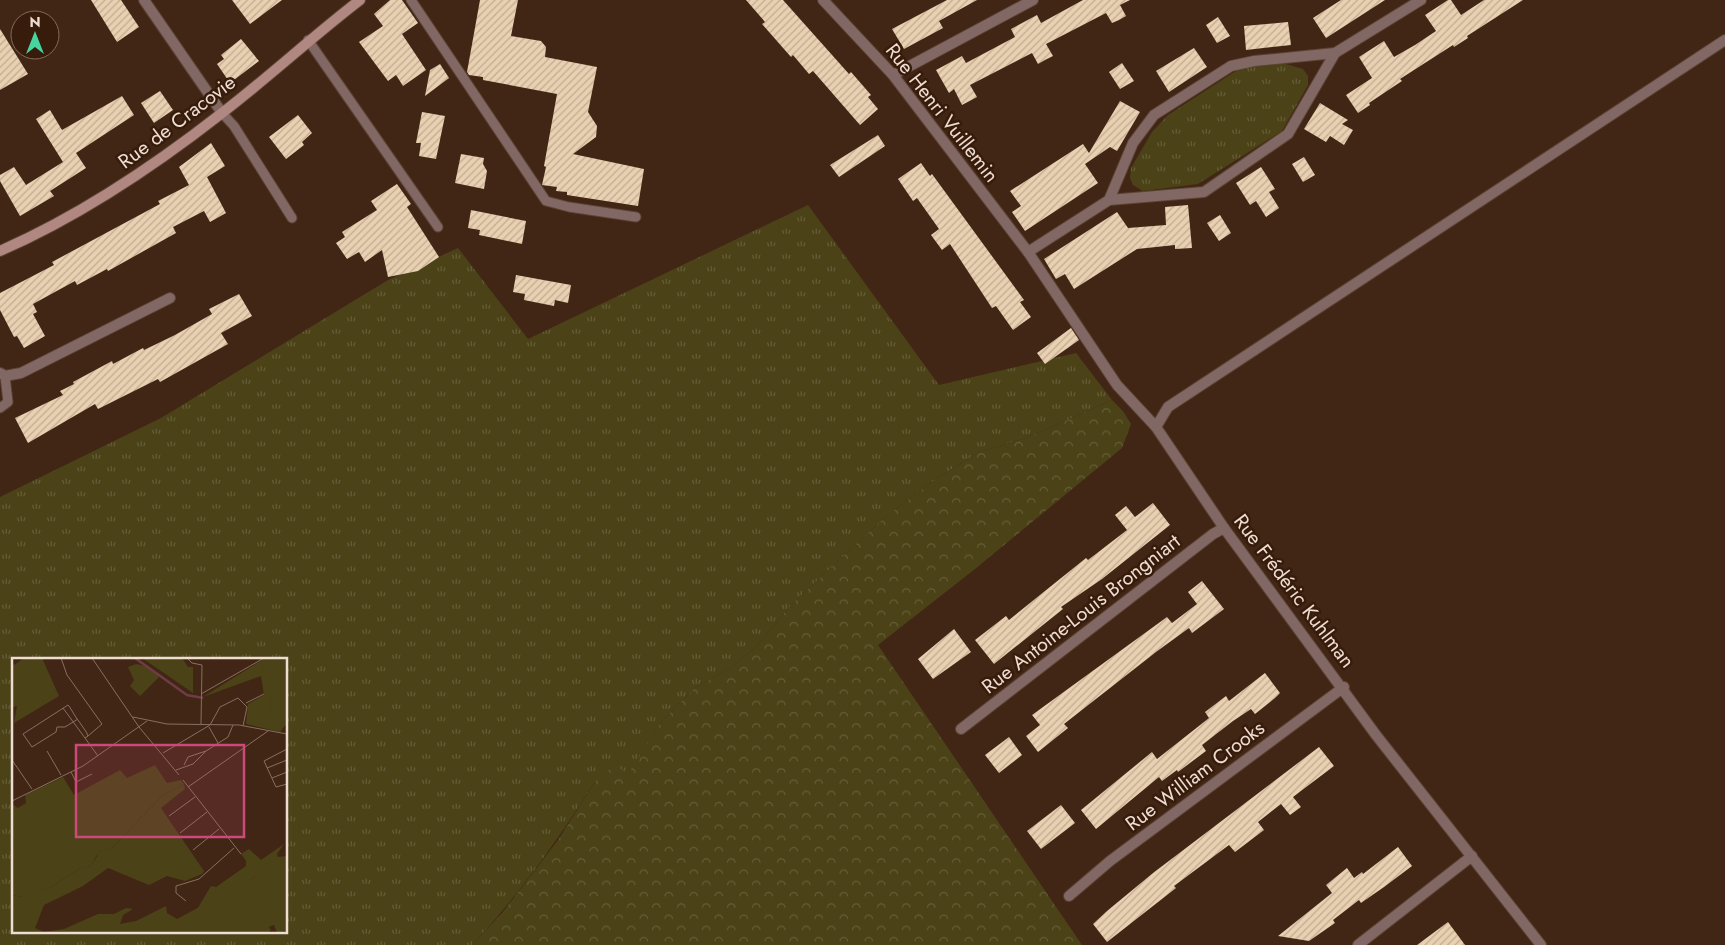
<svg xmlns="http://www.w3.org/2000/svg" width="1725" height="945" viewBox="0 0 1725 945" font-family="Jost,sans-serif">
<defs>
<pattern id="grass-tufts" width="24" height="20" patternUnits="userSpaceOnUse" patternTransform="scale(1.25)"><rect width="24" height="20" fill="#4b4217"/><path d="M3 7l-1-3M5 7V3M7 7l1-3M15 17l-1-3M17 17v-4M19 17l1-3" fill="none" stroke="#655d38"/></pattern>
<pattern id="forest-crowns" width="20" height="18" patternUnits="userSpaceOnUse" patternTransform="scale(1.25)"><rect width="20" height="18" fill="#4b4217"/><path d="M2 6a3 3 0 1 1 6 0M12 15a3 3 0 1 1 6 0" fill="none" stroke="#655d38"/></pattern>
<pattern id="building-hatch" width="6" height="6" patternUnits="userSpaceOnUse" patternTransform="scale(1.25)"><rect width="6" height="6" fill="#e8d0b1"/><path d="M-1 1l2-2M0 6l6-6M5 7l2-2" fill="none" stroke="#c0ac94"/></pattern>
</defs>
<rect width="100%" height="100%" fill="#412615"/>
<g fill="url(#grass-tufts)" fill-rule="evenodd">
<polygon points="1279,62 1303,69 1308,76 1308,85 1282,131 1198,184 1143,191 1133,185 1130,178 1131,168 1152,132 1168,115 1242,67"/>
<path d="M808 205 939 385 1076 353 1112 400 1026 438 979 452 936 479 884 518 791 605 757 646 731 668 697 686 662 721 628 775 596 780C559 838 520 894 472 945H0V497L161 418 388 280 458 248 528 339ZM14 659H286V931H14Z"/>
</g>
<polygon fill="url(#forest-crowns)" points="1112,400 1123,411 1131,424 1122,448 975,569 878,645 1082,945 472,945 502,913 558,840 596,780 615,765 628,774 662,721 697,686 731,668 757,646 791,605 884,518 936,479 979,452 1026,438"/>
<g fill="url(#building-hatch)">
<polygon points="91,0 121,0 139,27 117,42"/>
<polygon points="232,0 282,0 250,24"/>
<polygon points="390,0 402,0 418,23 402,34 426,70 403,86 396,75 388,81 359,42 383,26 374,14"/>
<polygon points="480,0 518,0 511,36 541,41 546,47 545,57 597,67 588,112 597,126 596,137 573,154 644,169 638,206 567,195 567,192 556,191 557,187 542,185 546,167 544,166 557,94 483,80 483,77 469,75 467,72"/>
<polygon points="746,0 783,0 849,74 851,72 871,95 868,97 878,109 860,125 813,71 809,74 793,55 791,57 762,24 765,22"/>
<polygon points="947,0 977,0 939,21 943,28 904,49 892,29"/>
<polygon points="1083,0 1130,0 1120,5 1126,16 1119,20 1112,23 1106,13 1046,44 1053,56 1045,60 1038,64 1032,53 970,85 977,97 962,105 954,89 949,93 936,70 962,56 966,63 1015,37 1011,29 1037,15 1041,23"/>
<polygon points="1341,0 1385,0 1326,38 1313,18"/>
<polygon points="1448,0 1451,0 1461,15 1484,0 1523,0 1467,36 1468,38 1454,47 1453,45 1400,79 1402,81 1369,103 1370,105 1358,113 1346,95 1372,78 1359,57 1384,41 1394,57 1415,45 1436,31 1425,15"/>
<polygon points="1218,17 1230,36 1217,43 1206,25"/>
<polygon points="1288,22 1291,45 1246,50 1244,26"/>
<polygon points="0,29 28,74 0,90"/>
<polygon points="241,39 259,61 230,83 217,64 224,59 221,55"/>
<polygon points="1194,48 1207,67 1169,92 1156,71"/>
<polygon points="1122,63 1134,81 1120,89 1109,72"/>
<polygon points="440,64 449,78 425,96 430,70"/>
<polygon points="160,91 173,110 154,123 141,103"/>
<polygon points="122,96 134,115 76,153 86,168 50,191 54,196 20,216 0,181 0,175 14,167 26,185 63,162 36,119 50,110 62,130"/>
<polygon points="1120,101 1140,112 1117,151 1110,147 1085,164 1098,183 1025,231 1012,212 1021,206 1010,191 1083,144 1089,153"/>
<polygon points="1320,103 1348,120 1342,124 1353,130 1344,145 1330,136 1326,142 1304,129"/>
<polygon points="422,112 445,116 436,159 419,156 421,143 416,143"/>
<polygon points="298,115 312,133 302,142 304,145 286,159 269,137"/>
<polygon points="878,135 885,146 839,177 830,165"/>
<polygon points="211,143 225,166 207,177 226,213 210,222 204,211 173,227 176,233 108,271 107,269 77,285 75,281 33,304 37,312 33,314 45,336 24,348 17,336 14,337 0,310 0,293 54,265 52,262 160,204 158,201 189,185 179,167"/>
<polygon points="461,154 484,158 483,164 487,171 484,189 455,183"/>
<polygon points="1304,157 1315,175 1303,182 1292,164"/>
<polygon points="921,163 930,176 932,174 1024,300 1020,302 1031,317 1013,330 996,306 992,308 950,244 942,250 931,235 939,229 917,198 913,201 898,179"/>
<polygon points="1261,167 1275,189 1269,192 1279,208 1266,217 1256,201 1250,205 1236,183"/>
<polygon points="397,184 411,204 407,207 439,257 418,271 388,277 382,250 365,262 359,252 347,259 336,243 345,237 342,232 377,210 371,201"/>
<polygon points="1188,205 1192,248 1175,249 1175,245 1137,249 1074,289 1065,274 1056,279 1044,259 1117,212 1128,228 1166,225 1165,207"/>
<polygon points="471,210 526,221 522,244 479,235 480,230 468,228"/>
<polygon points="1220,215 1231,233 1219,241 1207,223"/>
<polygon points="516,275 571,285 568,303 555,300 554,306 524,300 525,294 513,292"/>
<polygon points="239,294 252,316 221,333 228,344 160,382 158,379 98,409 95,404 28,443 15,418 63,395 60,391 74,384 73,382 112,361 113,364 143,348 144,350 175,335 212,314 209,309"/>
<polygon points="1071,328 1079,340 1045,364 1037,353"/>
<polygon points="1153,503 1170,525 1102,579 1061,607 1063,609 994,664 975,640 1006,616 1009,620 1086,558 1088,560 1127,530 1115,515 1126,506 1135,517"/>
<polygon points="1202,581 1224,609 1192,633 1189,628 1156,652 1064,724 1068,728 1038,752 1026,736 1040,725 1032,715 1167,617 1172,623 1197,604 1188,592"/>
<polygon points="954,629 971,652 933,679 918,659"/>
<polygon points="1265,673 1280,693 1275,698 1255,714 1251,709 1233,721 1202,745 1206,751 1178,772 1177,770 1162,781 1159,777 1096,829 1081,810 1152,752 1157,759 1209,718 1205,712 1226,696 1229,701"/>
<polygon points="1009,737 1022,755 999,773 985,755"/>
<polygon points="1319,747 1334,766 1293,797 1301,807 1290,815 1281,804 1258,822 1264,830 1235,852 1229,845 1174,886 1176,888 1107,942 1093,924 1107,911 1153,873"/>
<polygon points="1061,805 1075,823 1041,849 1027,831"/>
<polygon points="1398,847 1412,866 1384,887 1361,903 1359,900 1333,920 1335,923 1309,941 1278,936 1332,893 1326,885 1347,868 1354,878 1362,872 1363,874"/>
<polygon points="1448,922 1465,945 1417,945"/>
</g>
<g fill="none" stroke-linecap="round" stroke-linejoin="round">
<g stroke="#5d4333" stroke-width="11">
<g id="lane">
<polyline points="411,0 546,201 569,207 636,217"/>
<polyline points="308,40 438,227"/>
<polyline points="222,113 234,126 292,218"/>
<polyline points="0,408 8,402 5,376"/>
</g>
</g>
<g stroke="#5d4333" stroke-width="12">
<g id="street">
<polyline points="144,0 222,113"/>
<polyline points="823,0 893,75 1028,252 1117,385 1156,427 1224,528 1376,735 1541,945"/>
<polyline points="893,75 1033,0"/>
<polyline points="1109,200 1133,143 1154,115 1231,66 1254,61 1335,53 1421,0"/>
<polyline points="1028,252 1109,200 1204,192 1288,134 1335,53"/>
<polyline points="0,373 5,376 21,373 170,298"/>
<polyline points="1156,427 1168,407 1725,40"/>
<polyline points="961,729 1213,534 1224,528"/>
<polyline points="1069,896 1110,861 1344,687"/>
<polyline points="1358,945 1472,856"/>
</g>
</g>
<g stroke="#5d4333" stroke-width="12">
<path id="secondary" d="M0 251C80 216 153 167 222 113 269 77 313 36 360 0"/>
</g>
<use href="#lane" stroke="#816864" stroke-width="9"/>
<use href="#street" stroke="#816864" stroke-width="10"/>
<use href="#secondary" stroke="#b08881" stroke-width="10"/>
</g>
<g text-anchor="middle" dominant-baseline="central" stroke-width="5" stroke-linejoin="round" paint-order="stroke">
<g font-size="20" fill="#efddd2" stroke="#371c0b">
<text transform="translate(942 113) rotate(52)">Rue Henri Vuillemin</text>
<text transform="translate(177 122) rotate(-37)">Rue de Cracovie</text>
<text transform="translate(1294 591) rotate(53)">Rue Frédéric Kuhlman</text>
<text transform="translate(1081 614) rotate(-38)">Rue Antoine-Louis Brongniart</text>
<text transform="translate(1195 776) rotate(-37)">Rue William Crooks</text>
</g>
</g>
<g transform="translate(12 658)">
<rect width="275" height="275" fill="#412615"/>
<path d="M130 0H170L176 9H181V35ZM253 0H275V65L268 74 234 66 236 46 252 37 249 18 191 39ZM124 6 134 8 149 17 128 38 118 28 122 22 116 9ZM143 107 155 125 169 122 172 126 150 138 100 190 85 197 79 208 69 210 37 230 10 239 0 237V146L6 150 14 145 13 137 51 119 62 137 108 112 115 120ZM234 202 245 216 243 219 184 253 199 228 204 229 234 208Z" fill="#4b4217"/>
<path d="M255 0 275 2V7L252 15 249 13ZM275 25V54L268 57 262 54 263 48 267 51 264 44 255 57 261 34 269 26ZM261 57 265 58 263 65 275 59V63L265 71 255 70ZM172 126 173 131 149 150 192 213 190 216 173 223 155 218 137 227 96 210 71 228 32 247 23 270 32 274 52 271 86 256H102L114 250 121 251 111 257 108 266 124 263 154 248 155 255 165 261 243 219 244 216 229 196 237 191 249 202 272 186 265 196 266 199 275 198V273L265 275 262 267 257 269 259 272 256 275H0V237L10 239 13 235 37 230 69 210 79 208 88 193 100 190 150 138Z" fill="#4b4217"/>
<path d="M12 0H30L47 38 2 65 5 48 0 49V4L2 7Z" fill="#4b4217"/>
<path fill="none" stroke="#6f3b46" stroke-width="2.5" d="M123 0 175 37 191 40"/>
<path fill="none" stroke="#876f61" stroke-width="1" d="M49 0 55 17 90 66 76 78M80 0 127 69 167 117M175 0 180 5 190 7 189 66M189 36 252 0M234 45 252 36M51 50 73 80M121 59 155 66 227 67 275 76M66 61 53 69H45L44 74 20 89 11 76 56 47 57 48 65 61 66 62 75 75V76L76 78 73 80 86 98M198 67 208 49 226 40 235 49 231 68M197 69 206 85M275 91 252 103 264 129 275 126M35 93 49 117M151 95 198 67M0 102 20 131M172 107 176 99 194 93 216 79 221 67M255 110 275 102M164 112 181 106 194 93M59 114 64 124 80 116M260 120 275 114M171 122 229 196M176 129 256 73M0 143 71 108 135 63M157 158 183 139M168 175 195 154M181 192 207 171M174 243 164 235V228L187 221 222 190"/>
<path fill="#cd4979" fill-opacity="0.15" stroke="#cd4979" stroke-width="2.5" d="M64 87H232V179H64Z"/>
<rect width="275" height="275" fill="none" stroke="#efddd2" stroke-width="2.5"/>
</g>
<g transform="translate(35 35)"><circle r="24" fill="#371c0b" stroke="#81695b"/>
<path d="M0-4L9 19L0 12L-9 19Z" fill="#47d49e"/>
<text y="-8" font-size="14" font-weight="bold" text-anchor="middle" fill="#efddd2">N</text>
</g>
</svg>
